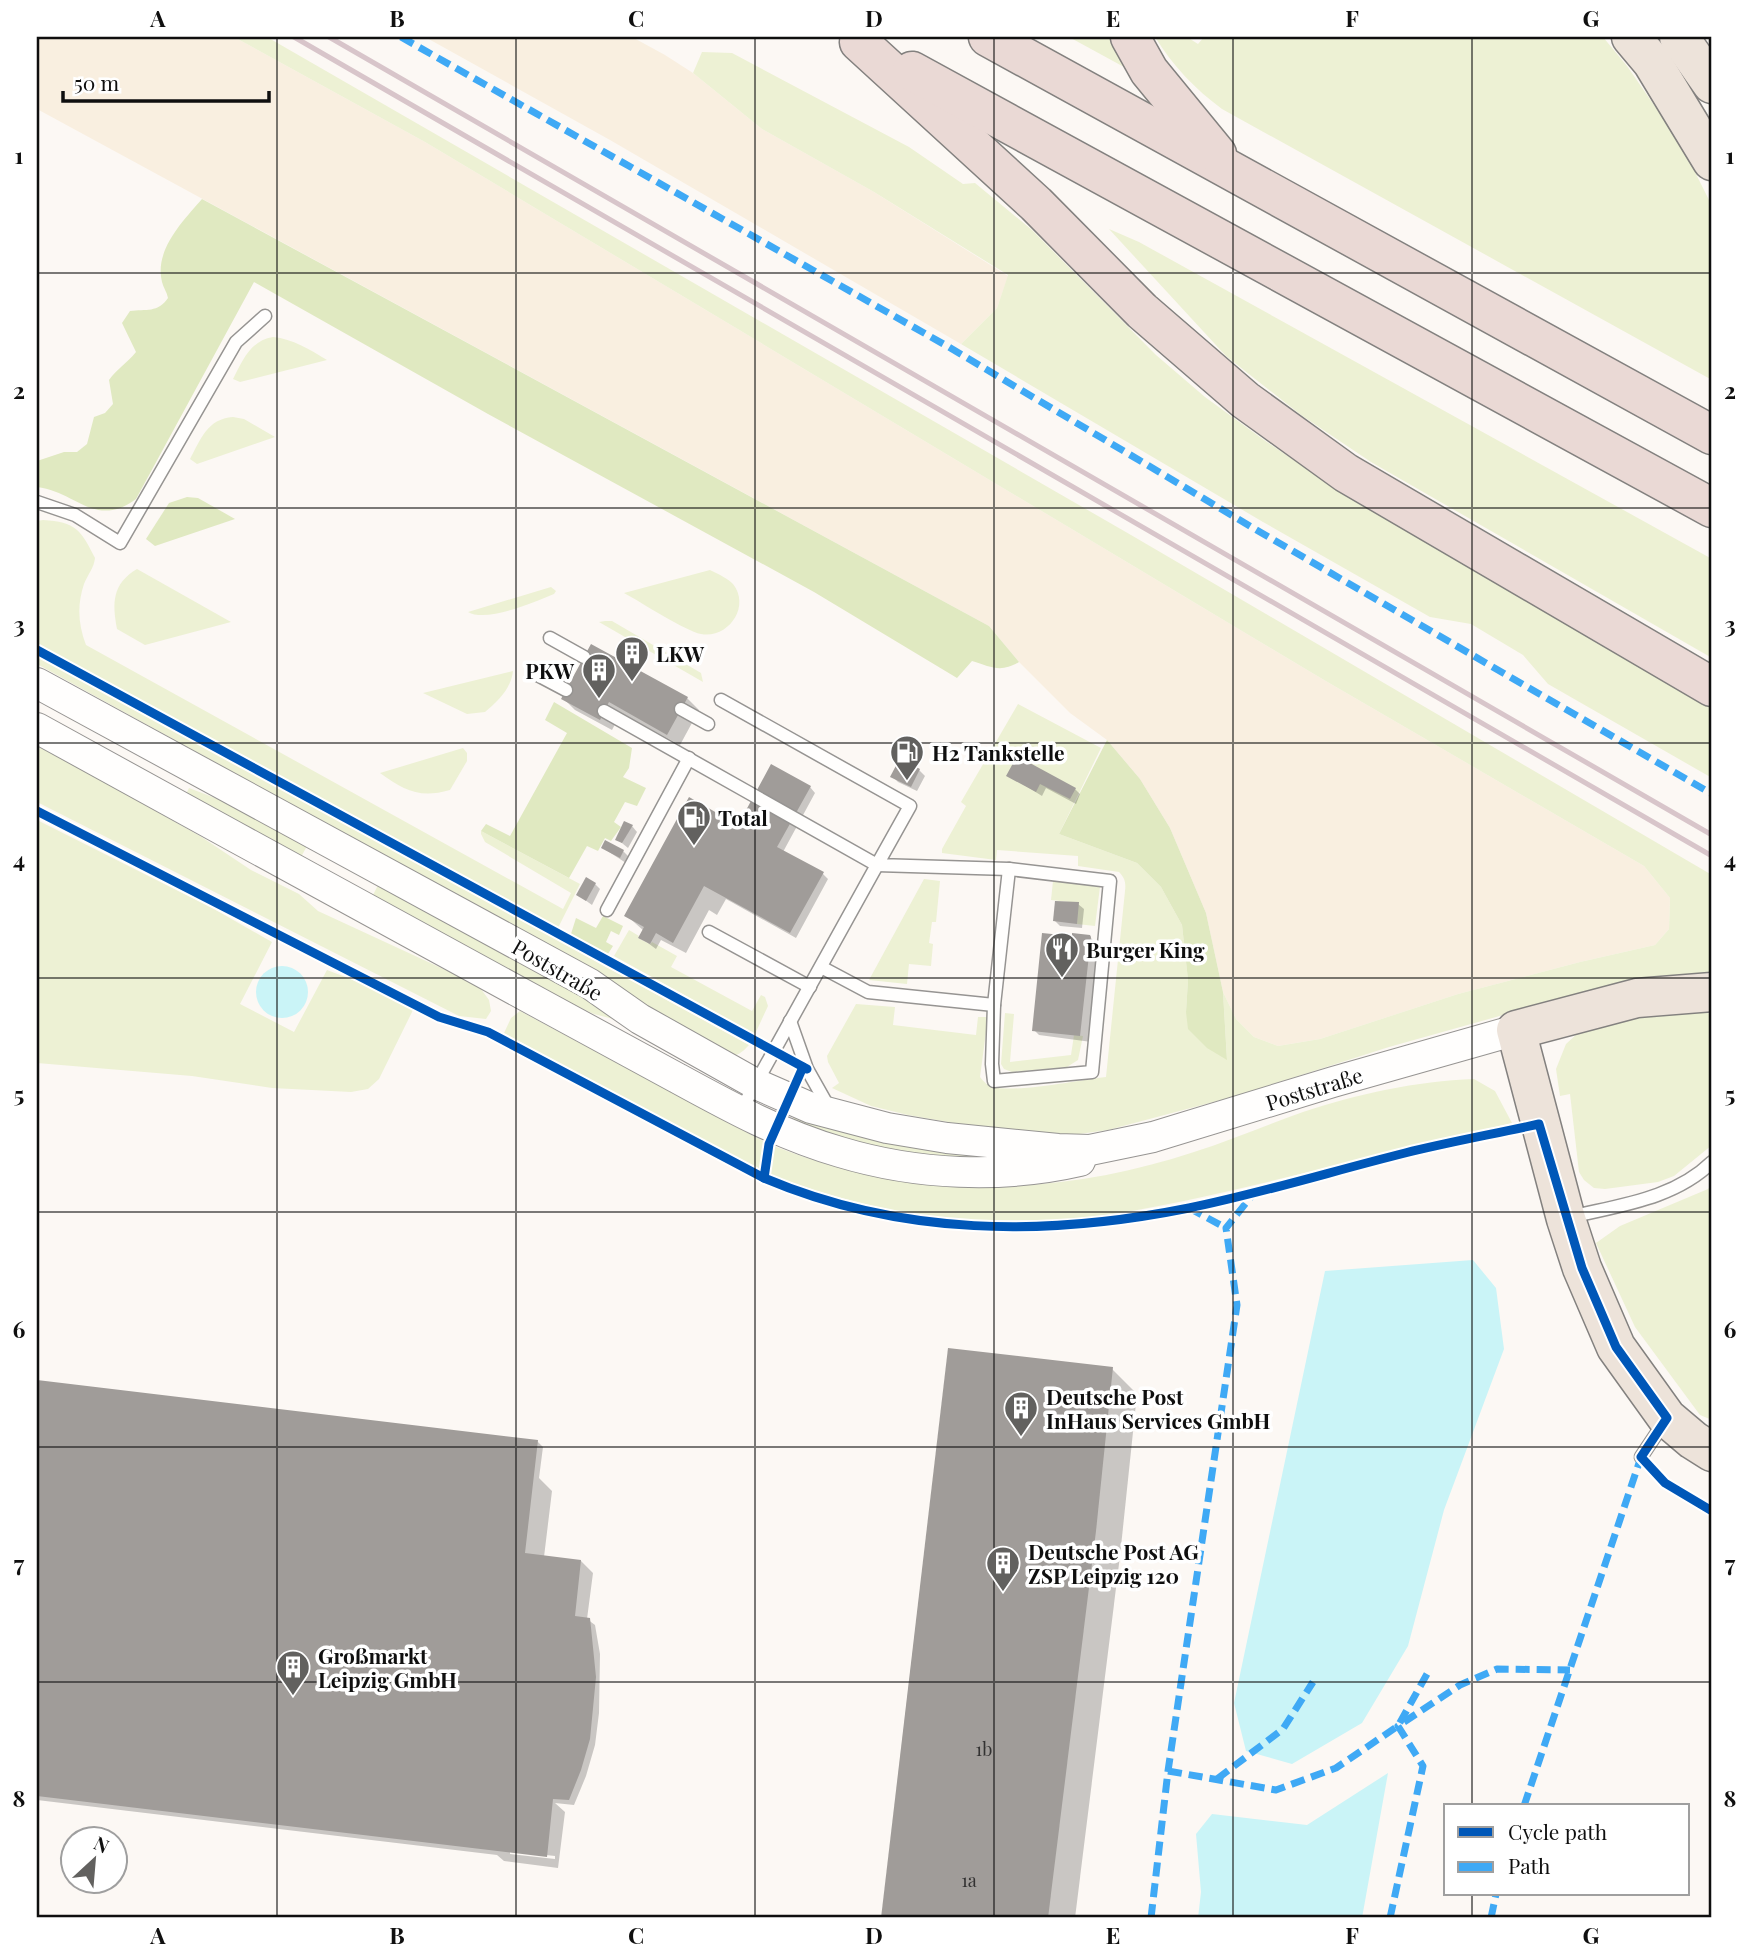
<svg xmlns="http://www.w3.org/2000/svg" width="1749" height="1955" viewBox="0 0 1749 1955" font-family="'Playfair Display',serif">
<rect width="100%" height="100%" fill="#fcf8f4"/>
<g fill="#f9efe0">
<polygon points="37,37 234,37 425,142 1324,680 1644,866 1670,898 1669,929 1655,945 1580,962 1458,994 1320,1039 1278,1046 1254,1037 1236,1019 1223,992 1206,913 1170,828 1140,779 1107,740 1070,713 1019,662 989,626 37,109"/>
<polygon points="425,37 632,37 665,55 693,73 762,129 874,192 1008,276 997,308 961,344 610,140"/>
</g>
<g fill="#edf1d4">
<path d="M234 37H267L1131 535 1712 875V974L1657 976 1621 982 1389 1047 1236 1096 1108 1130 1065 1136 1034 1137 908 1115 871 1106 832 1088 839 1083 828 1062 827 1056 856 1004 895 1007 893 1025 976 1035 978 1017H988L980 1077C984 1082 987 1085 993 1087 1017 1093 1079 1080 1106 1077L1125 891C1126 883 1125 878 1119 872L1078 866V856L997 850 996 860 942 853V849L966 806 961 802 1018 704 1101 748 1059 834 1137 863 1161 887 1182 925 1188 980 1186 1012 1227 1059 1223 992 1236 1019 1254 1037 1278 1046 1320 1039 1458 994 1580 962 1655 945 1669 929 1670 898 1644 866 1324 680 425 142Z"/>
<polygon points="1069,37 1113,37 1135,73"/>
<path d="M1155 37H1187L1198 44 1204 37H1603L1627 66 1681 144 1712 206V380L1222 109C1195 89 1173 66 1155 37Z"/>
<polygon points="702,52 732,53 909,147 963,184 975,183 1032,230 1156,355 1205,397 1264,440 1330,485 1712,707 1712,778 1548,684 1523,655 1471,624 1430,617 1263,522 961,344 997,308 1008,275 874,192 762,129 693,73"/>
<polygon points="1109,229 1139,242 1712,559 1712,658 1371,462 1301,415 1226,356"/>
<path d="M273 337C293 339 309 349 327 360L240 382 233 379C243 360 250 341 273 337Z"/>
<path d="M233 417 244 419 275 437 197 464 190 459C201 439 207 419 233 417Z"/>
<path d="M43 520C76 522 81 530 95 558 94 568 88 574 84 584 77 605 78 624 86 645L563 909 571 893 485 842 481 834V831L580 884 557 930 37 644V521Z"/>
<path d="M137 569 231 622 145 645 117 629C112 603 112 584 137 569Z"/>
<path d="M710 570C718 574 727 578 733 584 751 607 728 639 701 634 685 631 641 602 624 593Z"/>
<path d="M551 587 556 591 554 594C534 602 487 623 468 612Z"/>
<polygon points="605,621 612,621 701,673 703,682 599,622"/>
<path d="M37 655 749 1045C739 1056 733 1058 719 1055L559 952 37 664Z"/>
<path d="M513 671C511 689 498 701 485 712L467 714 423 693Z"/>
<polygon points="37,744 200,836 251,870 299,894 318,911 478,985 489,1000 491,1011 486,1019 459,1016 37,802"/>
<path d="M463 748 467 753V761L450 790C419 799 404 790 380 773Z"/>
<polygon points="189,788 231,804 307,846 301,857 186,794"/>
<polygon points="37,820 214,909 272,942 240,1004 294,1032 327,970 361,983 413,1010 379,1079 368,1089 351,1092 272,1088 192,1076 37,1063"/>
<polygon points="924,879 940,881 936,922 932,922 929,943 933,944 931,966 909,964 907,984 869,980"/>
<polygon points="1053,881 1100,887 1095,926 1077,924 1078,903 1051,900"/>
<polygon points="378,885 615,1015 613,1019 594,1014 566,1002 373,895"/>
<polygon points="629,930 639,936 638,938 650,944 652,942 677,956 671,967 752,1011 761,995 765,997 768,1006 755,1034 614,956"/>
<polygon points="520,1011 765,1142 761,1170 734,1158 504,1033 511,1018"/>
<polygon points="1702,1012 1712,1014 1712,1145 1674,1176 1658,1182 1605,1189 1594,1188 1584,1180 1579,1172 1570,1094 1560,1096 1556,1069 1566,1044 1578,1033 1630,1018"/>
<polygon points="1005,1013 1014,1014 1010,1062 1071,1055 1074,1035 1083,1036 1078,1060 1067,1067 1012,1072 1004,1069 1001,1064"/>
<path d="M1474 1079 1495 1091 1512 1123C1427 1142 1343 1164 1259 1184 1191 1200 1124 1215 1055 1221 959 1228 859 1209 769 1174L774 1146C912 1200 1054 1198 1194 1152 1231 1140 1266 1125 1303 1112 1357 1094 1417 1081 1474 1079Z"/>
<polygon points="797,1111 982,1152 981,1158 932,1156 873,1147 792,1122"/>
<polygon points="1712,1184 1712,1420 1700,1415 1635,1327 1596,1243 1620,1226 1708,1189"/>
</g>
<g fill="#e0e9c1">
<path d="M202 199 989 626 1019 662C1001 673 991 667 972 661L957 678 814 592 488 414 254 282 136 499C95 529 77 492 37 487V461L64 452H77L87 444 94 417 105 413 113 404 109 380C117 369 127 363 136 352L122 323 130 311C146 309 158 313 168 298 167 292 163 287 162 282 154 250 183 221 202 199Z"/>
<polygon points="187,497 198,498 235,519 155,546 146,539 169,503"/>
<polygon points="554,702 632,748 629,768 623,777 646,788 637,806 625,802 614,822 621,827 611,841 605,838 598,851 587,846 569,878 481,831 486,824 510,836 567,733 545,720"/>
<polygon points="1107,740 1140,779 1170,828 1206,913 1223,992 1227,1060 1207,1048 1188,1029 1186,1012 1188,980 1182,925 1161,887 1137,863 1059,834"/>
<polygon points="603,916 623,926 619,935 611,931 606,942 613,946 606,957 570,937 576,918 596,928"/>
</g>
<g fill="#caf4f7">
<circle cx="282" cy="992" r="26"/>
<polygon points="1473,1260 1496,1288 1504,1349 1444,1510 1408,1646 1362,1723 1292,1764 1246,1751 1234,1703 1325,1271"/>
<polygon points="1388,1773 1362,1918 1198,1918 1201,1892 1196,1834 1212,1814 1307,1825"/>
</g>
<g fill="#0003" fill-rule="evenodd">
<polygon points="563,698 687,698 699,710 680,745 621,713 612,730 575,710"/>
<polygon points="919,770 925,776 917,791 898,782 892,776"/>
<polygon points="1008,775 1075,789 1080,794 1076,804 1046,788 1042,796"/>
<polygon points="810,787 815,793 783,852 823,874 828,879 796,938 726,899 717,915 709,910 686,953 661,940 656,949 641,938 644,931 626,915 739,827"/>
<polygon points="632,826 637,832 628,848 617,839"/>
<polygon points="603,848 623,851 629,857 626,863"/>
<polygon points="595,884 600,889 592,905 578,895"/>
<polygon points="1078,904 1084,909 1082,928 1060,926 1055,921"/>
<polygon points="1089,936 1107,955 1099,1043 1039,1035 1034,1030 1073,938"/>
<polygon points="950,1350 1112,1369 1137,1394 1120,1556 1075,1918 883,1918"/>
<path d="M37 1382 537 1441 543 1447 539 1478 552 1491 544 1557 581 1561 593 1573 587 1619 595 1625 600 1654 599 1713 595 1745 586 1776 574 1805 555 1803 565 1812 558 1868 504 1861 497 1855 37 1800ZM510 1851 555 1856V1859L510 1854Z"/>
</g>
<g fill="#a09c99">
<polygon points="591,644 688,697 667,735 609,702 600,720 561,699"/>
<polygon points="1017,756 1076,788 1070,799 1040,784 1036,792 1006,776"/>
<polygon points="900,758 920,769 911,787 890,777"/>
<polygon points="771,764 811,786 777,847 824,872 790,933 704,886 673,943 656,933 650,944 638,938 644,927 624,916 689,797 738,825"/>
<polygon points="624,821 633,825 622,843 615,840"/>
<polygon points="605,840 624,850 620,858 601,848"/>
<polygon points="586,877 596,883 586,901 576,895"/>
<polygon points="1055,901 1079,902 1077,924 1053,921"/>
<polygon points="1042,933 1072,936 1072,933 1090,935 1091,937 1080,1036 1032,1031"/>
<polygon points="948,1348 1113,1367 1096,1531 1048,1918 881,1918"/>
<polygon points="37,1380 538,1440 525,1553 581,1560 575,1616 590,1618 596,1677 590,1739 581,1770 569,1800 553,1799 547,1857 37,1796"/>
</g>
<g fill="none" stroke-linecap="round" stroke-linejoin="round">
<g stroke="#969492" stroke-width="15">
<g id="service">
<polyline points="37,502 75,515 120,543 236,342 265,316"/>
<polyline points="550,638 584,657"/>
<polyline points="532,672 566,690"/>
<polyline points="721,700 910,806 877,865 1009,869 1110,881 1092,1072 994,1081 992,1064 994,1005"/>
<polyline points="681,709 708,724"/>
<polyline points="604,711 877,865 740,1112"/>
<polyline points="607,910 689,758"/>
<polyline points="709,932 810,987"/>
<polyline points="821,967 868,992 994,1005 1009,869"/>
<polyline points="790,1021 807,1069 829,1108"/>
<path d="M1571 1217C1620 1205 1674 1199 1712 1162"/>
<polyline points="1641,1457 1665,1421"/>
</g>
</g>
<g stroke="#969492" stroke-width="32">
<g id="tertiary">
<polyline points="37,683 590,984 640,1019 754,1083 811,1108 887,1128 947,1138 1058,1149 1090,1150 1153,1137 1333,1082 1516,1030"/>
<path d="M37 728C204 820 372 912 539 1003 585 1028 631 1053 677 1078 730 1107 781 1135 840 1152 916 1175 1002 1179 1080 1161"/>
</g>
</g>
<g stroke="#83817f" stroke-width="41">
<g id="primary">
<polyline points="1631,37 1652,62 1712,161"/>
<polyline points="1679,37 1712,84"/>
<polyline points="1712,992 1637,998 1516,1030 1566,1219 1582,1268 1616,1347 1667,1418 1693,1440 1712,1452"/>
</g>
</g>
<g stroke="#83817f" stroke-width="41">
<g id="motorway">
<polyline points="988,37 1712,435"/>
<polyline points="1130,37 1149,71 1217,154"/>
<polyline points="859,42 1036,204 1142,311 1245,400 1346,473 1712,687"/>
<polyline points="912,71 1712,508"/>
</g>
</g>
<use href="#service" stroke="#fffefd" stroke-width="12"/>
<use href="#tertiary" stroke="#fffefd" stroke-width="30"/>
<use href="#primary" stroke="#ede3da" stroke-width="38"/>
<use href="#motorway" stroke="#ead9d5" stroke-width="38"/>
<g stroke="#d8c5ca" stroke-width="5">
<polyline points="294,37 1712,856"/>
<polyline points="329,37 1712,835"/>
</g>
<g stroke="#3fa9f5" stroke-width="7" stroke-dasharray="14 7" stroke-linecap="butt">
<polyline points="401,37 947,346 1260,532 1712,794"/>
<polyline points="1189,1208 1226,1228"/>
<polyline points="1168,1771 1276,1790 1336,1768 1398,1726 1427,1674"/>
<polyline points="1217,1779 1283,1729 1313,1682"/>
<polyline points="1524,1806 1641,1457"/>
<polyline points="1151,1918 1168,1771 1237,1305 1226,1228 1254,1193"/>
<polyline points="1390,1918 1423,1766 1398,1726 1460,1685 1497,1669 1570,1670"/>
<polyline points="1491,1918 1496,1894"/>
</g>
<g stroke="#fff" stroke-width="13">
<g id="cycleway">
<polyline points="37,650 807,1069"/>
<path d="M37 811 439 1017 488 1032 764 1178C901 1236 1045 1237 1189 1208 1262 1193 1333 1171 1405 1153 1449 1142 1494 1134 1539 1124L1582 1268 1616 1347 1667 1418 1641 1457 1665 1483 1712 1511"/>
<polyline points="764,1178 769,1144 803,1067"/>
</g>
</g>
<use href="#cycleway" stroke="#0057b8" stroke-width="9"/>
</g>
<path fill="none" stroke="#0f0f0f" stroke-width="2" stroke-opacity="0.55" d="M277 37V1918M516 37V1918M755 37V1918M994 37V1918M1233 37V1918M1472 37V1806M37 273H1712M37 508H1712M37 743H1712M37 978H1712M37 1212H1712M37 1447H1712M37 1682H1712M1472 1894V1918"/>
<defs>
<g id="building-pin" transform="scale(1.75)"><path d="M0 17L-7.5 6A9.5 9.5 0 1 1 7.5 6Z" fill="#62615f" stroke="#fff"/><path d="M-4-6H4V6H1V3H-1V6H-4ZM-2.5-4.3h1.7v1.8h-1.7ZM.8-4.3h1.7v1.8H.8ZM-2.5-1h1.7V.8h-1.7ZM.8-1h1.7V.8H.8Z" fill="#fff"/></g>
<g id="fuel-pin" transform="scale(1.75)"><path d="M0 17L-7.5 6A9.5 9.5 0 1 1 7.5 6Z" fill="#62615f" stroke="#fff"/><path d="M-5.5-6h7V0h2V4h1.3V-2.5L3-4.5l.8-.8L6-3V5H2.5V1h-1V6h-7ZM-4.2-4.7v3.2H.2V-4.7Z" fill="#fff"/></g>
<g id="restaurant-pin" transform="scale(1.75)"><path d="M0 17L-7.5 6A9.5 9.5 0 1 1 7.5 6Z" fill="#62615f" stroke="#fff"/><path d="M-5-6h1v4h1v-4h1v4h1v-4h1v5L-1.5 .5V6h-2V.5L-5-1ZM5-6V6H3V1.5H1.5Q1.5-4 5-6Z" fill="#fff"/></g>
</defs>
<g fill-rule="evenodd">
<use href="#building-pin" x="632" y="653"/>
<use href="#building-pin" x="599" y="670"/>
<use href="#fuel-pin" x="907" y="752"/>
<use href="#fuel-pin" x="694" y="817"/>
<use href="#restaurant-pin" x="1062" y="949"/>
<use href="#building-pin" x="1021" y="1408"/>
<use href="#building-pin" x="1003" y="1563"/>
<use href="#building-pin" x="293" y="1667"/>
</g>
<g text-anchor="middle" dominant-baseline="central" stroke-width="7" stroke-linejoin="round" paint-order="stroke">
<g font-size="18" fill="#333232">
<text x="984" y="1749">1b</text>
<text x="969" y="1880">1a</text>
</g>
<g font-size="21" font-weight="bold" fill="#0f0f0f" stroke="#fff" text-anchor="start">
<text x="656" y="653">LKW</text>
<text x="574" y="670" text-anchor="end">PKW</text>
<text x="932" y="752">H2 Tankstelle</text>
<text x="718" y="817">Total</text>
<text x="1086" y="949">Burger King</text>
<text x="1046" y="1396">Deutsche Post<tspan x="1046" dy="24">InHaus Services GmbH</tspan></text>
<text x="1028" y="1551">Deutsche Post AG<tspan x="1028" dy="24">ZSP Leipzig 120</tspan></text>
<text x="318" y="1655">Großmarkt<tspan x="318" dy="24">Leipzig GmbH</tspan></text>
</g>
<g font-size="21" fill="#0f0f0f" stroke="#fff">
<text transform="translate(558 969) rotate(30)">Poststraße</text>
<text transform="translate(1314 1088) rotate(-17)">Poststraße</text>
</g>
</g>
<rect width="1749" height="1955" fill="none" stroke="#ffffff" stroke-width="77"/>
<rect x="1444" y="1804" width="245" height="91" fill="#ffffff" stroke="#9f9f9f" stroke-width="2"/>
<rect x="1458" y="1827" width="35" height="10" fill="#0057b8" stroke="#9f9f9f" stroke-width="2"/>
<text x="1508" y="1840" font-size="21" fill="#0f0f0f">Cycle path</text>
<rect x="1458" y="1862" width="35" height="10" fill="#3fa9f5" stroke="#9f9f9f" stroke-width="2"/>
<text x="1508" y="1874" font-size="21" fill="#0f0f0f">Path</text>
<g transform="translate(94 1860) rotate(26)"><circle r="33" fill="#ffffff" stroke="#9f9f9f" stroke-width="2"/>
<path d="M0-5L12 26L0 18L-12 26Z" fill="#62615f"/>
<text y="-10" font-size="19" font-weight="bold" text-anchor="middle" fill="#0f0f0f">N</text>
</g>
<path d="M63 91v10h206v-10" fill="none" stroke="#0f0f0f" stroke-width="3.5"/>
<text x="74" y="91" font-size="21" fill="#0f0f0f" stroke="#ffffff" stroke-width="5" paint-order="stroke">50 m</text>
<rect x="38" y="38" width="1672" height="1878" fill="none" stroke="#0f0f0f" stroke-width="2.5"/>
<g font-size="23" text-anchor="middle" font-weight="bold" fill="#0f0f0f">
<text x="158" y="27">A</text>
<text x="397" y="27">B</text>
<text x="636" y="27">C</text>
<text x="874" y="27">D</text>
<text x="1113" y="27">E</text>
<text x="1352" y="27">F</text>
<text x="1591" y="27">G</text>
<text x="19" y="164">1</text>
<text x="1730" y="164">1</text>
<text x="19" y="399">2</text>
<text x="1730" y="399">2</text>
<text x="19" y="633">3</text>
<text x="1730" y="633">3</text>
<text x="19" y="868">4</text>
<text x="1730" y="868">4</text>
<text x="19" y="1103">5</text>
<text x="1730" y="1103">5</text>
<text x="19" y="1338">6</text>
<text x="1730" y="1338">6</text>
<text x="19" y="1572">7</text>
<text x="1730" y="1572">7</text>
<text x="19" y="1807">8</text>
<text x="1730" y="1807">8</text>
<text x="158" y="1944">A</text>
<text x="397" y="1944">B</text>
<text x="636" y="1944">C</text>
<text x="874" y="1944">D</text>
<text x="1113" y="1944">E</text>
<text x="1352" y="1944">F</text>
<text x="1591" y="1944">G</text>
</g>
</svg>
